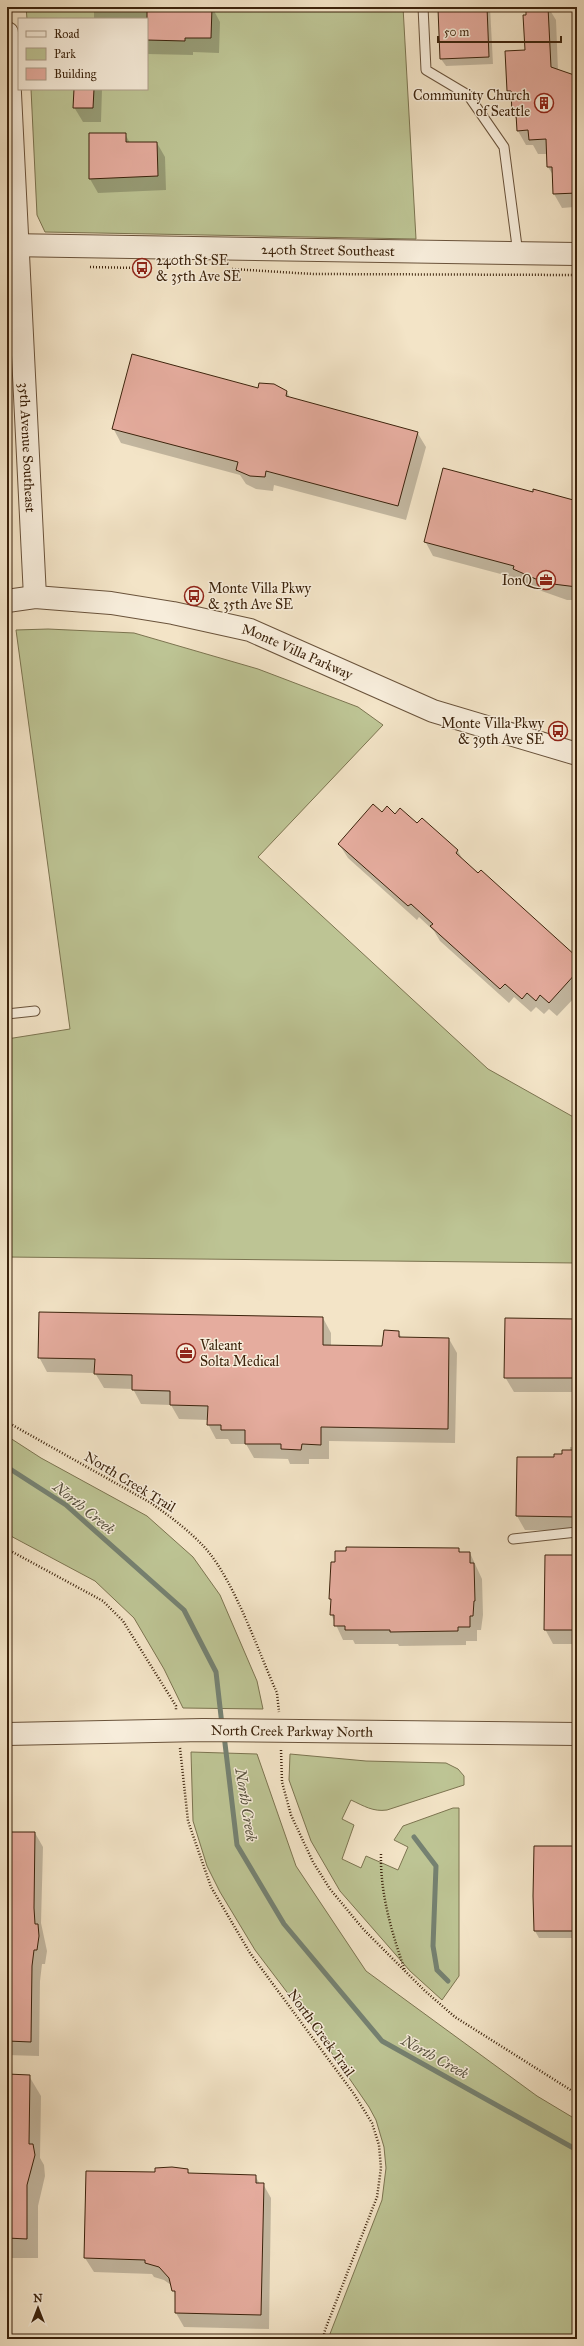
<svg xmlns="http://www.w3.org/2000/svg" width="584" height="2346" viewBox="0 0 584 2346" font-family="'IM FELL Great Primer',serif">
<rect width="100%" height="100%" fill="#f3e4c7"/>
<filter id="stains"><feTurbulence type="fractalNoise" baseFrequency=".005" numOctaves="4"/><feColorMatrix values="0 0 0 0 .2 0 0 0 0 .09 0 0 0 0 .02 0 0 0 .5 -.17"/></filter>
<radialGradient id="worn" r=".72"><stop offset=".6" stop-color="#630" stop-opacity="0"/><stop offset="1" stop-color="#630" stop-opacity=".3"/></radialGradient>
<g fill="#bdc494" stroke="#7c7450">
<polygon points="26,7 403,7 416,239 45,232 37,215 31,89 147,89 147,19 27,19"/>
<polygon points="48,629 134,633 258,669 358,707 383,725 258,857 488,1069 577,1119 577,1263 7,1257 7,1039 70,1029 16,630"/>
<polygon points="7,1436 41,1458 147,1516 193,1557 220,1595 257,1681 263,1709 183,1708 164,1669 134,1618 95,1581 7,1534"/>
<polygon points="191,1752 257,1754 296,1866 366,1971 537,2096 577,2120 577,2339 328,2339 382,2200 386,2168 384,2147 376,2120 369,2107 318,2033 255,1950 220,1892 207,1866 193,1821"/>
<path d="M290 1754 366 1761 446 1763 458 1769 464 1776V1785L387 1810C373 1812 364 1806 351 1800L342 1819 354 1825 342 1859 361 1868 366 1856 398 1870 408 1847 394 1840 403 1826 453 1808H459V1976L442 2000 410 1971 340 1891 311 1841 289 1780Z"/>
</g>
<g fill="#0003">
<polygon points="94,7 212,7 220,22 219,53 193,52 193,55 147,54 147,19 94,19"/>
<polygon points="443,7 490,7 493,64 446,66 441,59"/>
<polygon points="527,7 548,7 556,20 558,71 577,77 577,212 574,207 562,208 554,194 553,175 548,167 548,154 538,154 533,145 526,145 518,131 518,122 513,114 512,98 508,91 506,52 526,51"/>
<polygon points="75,89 102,89 101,122 83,122 74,107"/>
<polygon points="125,134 130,143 157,143 165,157 166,190 98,193 90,179"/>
<polygon points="259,389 287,392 290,398 417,432 426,447 406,520 274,485 273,491 256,489 246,484 240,475 121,443 113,428"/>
<polygon points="533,493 577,502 577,600 567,600 522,584 519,579 433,556 425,541"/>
<polygon points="382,813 395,815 417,825 422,819 458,851 464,862 577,959 577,995 557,1016 549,1009 544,1014 536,1007 531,1012 514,997 509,1003 440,941 434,931 419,917 417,920 348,858 339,844"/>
<polygon points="7,996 8,1009 7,1009"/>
<polygon points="323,1318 331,1333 331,1346 383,1347 398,1332 402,1338 449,1339 457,1353 455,1443 329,1441 329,1459 309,1459 309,1464 290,1464 288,1459 254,1458 246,1444 231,1444 228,1439 216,1439 208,1424 208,1420 179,1419 171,1405 141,1404 133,1389 104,1388 95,1373 47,1372 39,1357"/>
<polygon points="577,1320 577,1392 514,1392 505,1377"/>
<polygon points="570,1447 577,1447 577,1531 525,1530 517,1516 555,1458 570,1451"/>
<polygon points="458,1549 460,1553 470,1553 482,1579 483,1615 481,1630 477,1630 477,1641 466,1641 466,1645 399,1646 398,1644 355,1644 353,1640 343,1640 331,1614 332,1563"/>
<polygon points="577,1556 577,1644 553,1644 545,1629"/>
<polygon points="7,1833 35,1833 43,1847 41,1923 47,1951 45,1964 42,1964 40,1981 39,2056 7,2055"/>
<polygon points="577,1847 577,1938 539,1938 535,1931 534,1882"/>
<polygon points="7,2075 29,2076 41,2096 40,2158 44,2165 45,2176 38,2206 38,2258 7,2258"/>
<polygon points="187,2170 190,2174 255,2176 260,2184 263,2184 271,2198 269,2329 184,2327 176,2313 176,2296 171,2285 164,2280 154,2277 152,2274 94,2272 85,2258 156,2173"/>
</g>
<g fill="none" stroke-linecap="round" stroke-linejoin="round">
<g stroke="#758171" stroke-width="5">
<polyline points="7,1467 66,1505 184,1610 216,1672 222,1725"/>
<polyline points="224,1735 237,1845 284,1924 382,2041 577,2150"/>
<polyline points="414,1837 436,1866 433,1946 437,1970 448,1981"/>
</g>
</g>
<g fill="#e5ac9e" stroke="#3c230c">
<polygon points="147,7 212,7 211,38 185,38 185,41 147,40"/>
<polygon points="487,7 489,57 440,59 438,9"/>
<polygon points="526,7 548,7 551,67 577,76 577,193 553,194 552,167 547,167 546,139 529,140 528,130 517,131 516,114 512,114 511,91 507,91 505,51 525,50 523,15 526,15"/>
<polygon points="74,89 94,89 93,108 73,108"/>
<polygon points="89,133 126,133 126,142 157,142 158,176 89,179"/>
<polygon points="132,354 258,388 259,383 274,384 287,391 286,396 418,432 398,506 266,471 265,477 250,476 236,470 238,462 112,429"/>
<polygon points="443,468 533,492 533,489 577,501 577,587 545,583 513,569 514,566 424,542"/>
<polygon points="373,804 382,812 387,806 395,814 400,808 417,823 422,818 458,850 456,853 478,873 481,870 577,957 577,972 549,1003 540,995 536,1001 527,993 522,999 505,984 500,989 430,926 433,924 411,904 408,906 338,844"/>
<polygon points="39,1312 323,1317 323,1345 382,1346 384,1330 399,1331 399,1337 449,1338 448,1429 321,1427 321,1445 302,1444 301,1450 281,1449 281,1444 245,1444 245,1430 221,1430 221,1425 207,1425 208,1406 170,1405 170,1391 132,1390 132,1375 94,1374 95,1359 38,1358"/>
<polygon points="505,1318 577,1319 577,1378 504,1378"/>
<polygon points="562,1450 577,1450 577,1517 516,1516 517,1457 554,1457 554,1454 562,1454"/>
<polygon points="346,1547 459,1548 459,1552 470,1552 470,1563 474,1563 475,1601 474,1601 473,1616 470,1616 470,1627 458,1627 458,1631 390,1632 390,1630 345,1630 345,1626 334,1626 334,1615 330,1615 331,1599 329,1599 331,1562 335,1562 335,1551 346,1551"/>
<polygon points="545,1555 577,1555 577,1630 544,1630"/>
<polygon points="7,1832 35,1832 34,1908 35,1924 38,1924 39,1936 37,1950 34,1950 32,1966 31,2042 7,2041"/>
<polygon points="534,1846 577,1846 577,1931 534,1931 533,1896"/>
<polygon points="7,2074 30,2075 29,2144 33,2144 35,2155 27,2185 27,2239 7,2238"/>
<polygon points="172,2167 188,2169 188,2173 256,2175 256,2183 264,2183 261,2315 175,2313 175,2291 172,2291 169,2278 159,2267 145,2263 145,2260 84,2258 86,2171 155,2172 155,2168"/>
</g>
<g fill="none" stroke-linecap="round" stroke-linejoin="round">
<g stroke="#6a533b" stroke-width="11">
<g id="service">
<polyline points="423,7 426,70 468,95 504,147 518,254"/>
<polyline points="7,1014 35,1011"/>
<polyline points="513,1539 577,1532"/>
</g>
</g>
<g stroke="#6a533b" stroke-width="24">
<g id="tertiary">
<path id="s1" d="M7 33 35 597"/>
<path id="s2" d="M7 245 577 254"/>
<path id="s3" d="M7 601 35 597 111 603 173 613 250 630 433 711 577 754"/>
<path id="s4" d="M7 1734 203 1730 577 1734"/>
</g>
</g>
<g stroke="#3c230c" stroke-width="2.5" stroke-dasharray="1 2" stroke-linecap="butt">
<polyline points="90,267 137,268"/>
<polyline points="232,269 313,274 577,275"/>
<path d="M7 1422 151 1503C171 1517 191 1532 207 1550 236 1585 258 1651 277 1693L279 1712"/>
<polyline points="7,1549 103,1601 123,1621 176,1706 176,1710"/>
<polyline points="180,1748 188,1821 211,1887 250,1953 354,2094 372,2123 379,2145 381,2168 377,2197 325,2330 323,2339"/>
<polyline points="281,1750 282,1782 291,1815 313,1862 330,1889 364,1930 425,1991 455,2017 577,2094"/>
<path d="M381 1854C380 1894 392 1933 405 1971"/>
</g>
<use href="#service" stroke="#f7eddb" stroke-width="9"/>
<use href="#tertiary" stroke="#f7eddb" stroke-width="22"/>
</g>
<defs>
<g id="building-ring" transform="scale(1)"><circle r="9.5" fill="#f7eddb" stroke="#8f2418" stroke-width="1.5"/><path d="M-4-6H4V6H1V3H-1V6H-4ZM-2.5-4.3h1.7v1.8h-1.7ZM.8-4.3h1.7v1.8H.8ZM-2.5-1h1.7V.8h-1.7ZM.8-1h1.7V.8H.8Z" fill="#8f2418"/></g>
<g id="bus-ring" transform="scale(1)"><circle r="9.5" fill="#f7eddb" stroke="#8f2418" stroke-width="1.5"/><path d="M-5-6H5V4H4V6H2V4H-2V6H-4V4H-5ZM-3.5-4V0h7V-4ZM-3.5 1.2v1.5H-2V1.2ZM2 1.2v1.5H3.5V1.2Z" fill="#8f2418"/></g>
<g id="office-ring" transform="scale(1)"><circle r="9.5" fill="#f7eddb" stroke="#8f2418" stroke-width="1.5"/><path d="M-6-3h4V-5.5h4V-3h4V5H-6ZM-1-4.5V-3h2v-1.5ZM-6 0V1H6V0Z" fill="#8f2418"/></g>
</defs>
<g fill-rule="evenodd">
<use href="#building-ring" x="544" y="103"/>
<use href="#bus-ring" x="142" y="268"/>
<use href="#office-ring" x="546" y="580"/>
<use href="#bus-ring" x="194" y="596"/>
<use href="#bus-ring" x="558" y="731"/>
<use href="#office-ring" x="186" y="1353"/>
</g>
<g text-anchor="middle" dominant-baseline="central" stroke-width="3" stroke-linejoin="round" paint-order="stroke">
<g font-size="14" fill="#3c230c" stroke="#f7eddb" text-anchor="end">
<text x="530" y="95">Community Church<tspan x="530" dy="16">of Seattle</tspan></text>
<text x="156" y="260" text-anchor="start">240th St SE<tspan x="156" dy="16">&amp; 35th Ave SE</tspan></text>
<text x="532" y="580">IonQ</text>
<text x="208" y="588" text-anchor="start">Monte Villa Pkwy<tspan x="208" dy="16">&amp; 35th Ave SE</tspan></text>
<text x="544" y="723">Monte Villa Pkwy<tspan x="544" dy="16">&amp; 39th Ave SE</tspan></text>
<text x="200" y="1345" text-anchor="start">Valeant<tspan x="200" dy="16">Solta Medical</tspan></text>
</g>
<g font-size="14" fill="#3c230c" stroke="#f7eddb">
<text stroke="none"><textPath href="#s2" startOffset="321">240th Street Southeast</textPath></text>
<text stroke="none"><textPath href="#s1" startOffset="415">35th Avenue Southeast</textPath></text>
<text stroke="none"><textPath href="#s3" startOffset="298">Monte Villa Parkway</textPath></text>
<text transform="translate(130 1482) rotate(31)">North Creek Trail</text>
<text stroke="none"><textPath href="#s4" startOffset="285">North Creek Parkway North</textPath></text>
<text transform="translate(321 2033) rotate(54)">North Creek Trail</text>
</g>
<g font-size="15" font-style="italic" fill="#58523f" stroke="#f7eddb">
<text transform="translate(84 1508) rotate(39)">North Creek</text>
<text transform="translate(246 1805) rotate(81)">North Creek</text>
<text transform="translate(435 2057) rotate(29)">North Creek</text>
</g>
</g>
<rect width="584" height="2346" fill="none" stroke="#f3e4c7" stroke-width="24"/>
<rect x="8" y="8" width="568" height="2330" fill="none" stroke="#3c230c" stroke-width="2"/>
<rect x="12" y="12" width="560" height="2322" fill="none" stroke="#3c230c"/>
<rect x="18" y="18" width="130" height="72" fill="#f7eddb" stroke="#ac9c88"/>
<rect x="26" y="31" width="20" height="6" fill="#f7eddb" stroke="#ac9c88"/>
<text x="54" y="38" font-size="12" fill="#3c230c">Road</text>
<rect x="26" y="48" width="20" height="12" fill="#bdc494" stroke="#ac9c88"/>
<text x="54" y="58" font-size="12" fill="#3c230c">Park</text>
<rect x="26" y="68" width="20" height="12" fill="#e5ac9e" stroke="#ac9c88"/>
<text x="54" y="78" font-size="12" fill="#3c230c">Building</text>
<g transform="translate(38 2308)" stroke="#f7eddb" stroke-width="3" paint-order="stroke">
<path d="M0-3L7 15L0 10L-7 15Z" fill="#3c230c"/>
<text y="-6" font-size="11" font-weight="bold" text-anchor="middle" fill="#3c230c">N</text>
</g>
<path d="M438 36v6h123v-6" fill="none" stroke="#3c230c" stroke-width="2"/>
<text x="444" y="36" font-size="12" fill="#3c230c" stroke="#f7eddb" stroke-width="3" paint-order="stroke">50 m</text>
<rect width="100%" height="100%" filter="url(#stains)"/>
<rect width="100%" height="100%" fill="url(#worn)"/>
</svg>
